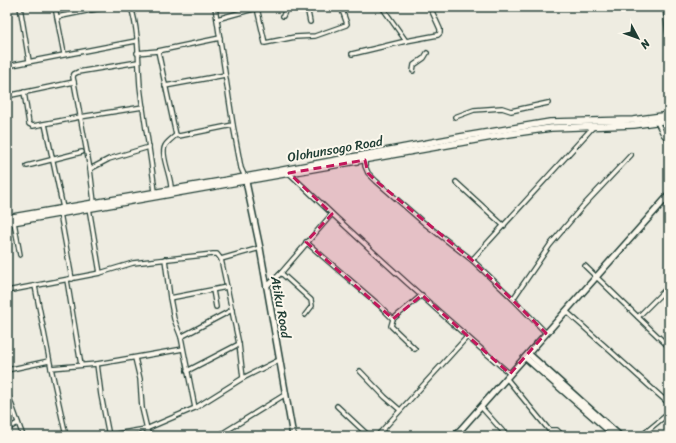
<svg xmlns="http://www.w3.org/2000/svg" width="676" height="443" viewBox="0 0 676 443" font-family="Sriracha,sans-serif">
<rect width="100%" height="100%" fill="#eeece1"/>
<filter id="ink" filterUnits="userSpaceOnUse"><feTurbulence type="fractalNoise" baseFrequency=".025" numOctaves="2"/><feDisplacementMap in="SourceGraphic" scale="8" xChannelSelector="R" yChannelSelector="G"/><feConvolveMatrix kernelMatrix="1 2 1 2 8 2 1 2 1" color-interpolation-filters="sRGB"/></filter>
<g filter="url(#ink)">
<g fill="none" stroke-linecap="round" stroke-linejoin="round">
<g stroke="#1f3d34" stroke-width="6">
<g id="street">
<polyline points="20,7 29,61"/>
<polyline points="55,7 64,54"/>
<path d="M131 7C139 32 138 59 140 86 144 121 151 156 155 192"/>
<polyline points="215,7 233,125 241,168 245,177"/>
<polyline points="307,7 310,22"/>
<polyline points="382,7 406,41"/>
<polyline points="665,7 669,45"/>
<polyline points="544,9 550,7"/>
<polyline points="283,16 287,7"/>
<polyline points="57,17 106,7"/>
<polyline points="217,19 257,8 265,43 295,37 315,36 346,25 347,24 341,7"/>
<polyline points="158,51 176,135"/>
<polyline points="137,53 158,51 220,38"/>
<polyline points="352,54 406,41 438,35 440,33 440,29 430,7"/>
<polyline points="7,66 136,41"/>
<polyline points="413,71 414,65 424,58 427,53"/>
<polyline points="165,86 225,75"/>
<polyline points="24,92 29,124 33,126 80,117 143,107"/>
<polyline points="7,96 74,82"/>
<polyline points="455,117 474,110 502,108 511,111 548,103"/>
<polyline points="657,122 663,134 669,141"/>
<polyline points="45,124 63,208"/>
<polyline points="365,160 365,166 368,173 376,181 424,223 472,260 513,299 546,333"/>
<polyline points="27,166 82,152"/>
<polyline points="90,169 109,159 149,147"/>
<path d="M289 173C361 242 435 309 510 374"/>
<polyline points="456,182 504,226"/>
<path d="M171 189C172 178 160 155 165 146 167 142 173 138 176 135L179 136 233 125"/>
<polyline points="94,202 90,169 73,77 74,74 78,72 138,62"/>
<polyline points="89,208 100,273"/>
<polyline points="60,213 72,279"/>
<polyline points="14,222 20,255"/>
<polyline points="306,242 379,305 393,319 391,326 415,349"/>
<polyline points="165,259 170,298 174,319 181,337 195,408"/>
<polyline points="221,259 239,344 243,378"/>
<polyline points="472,260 594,126"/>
<polyline points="585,266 669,347"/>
<polyline points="281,273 311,300 312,306 305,315"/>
<polyline points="67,280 81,365"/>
<polyline points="35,286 51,368 66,436"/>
<polyline points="266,287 281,273 332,214"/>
<polyline points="213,290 216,307"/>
<polyline points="7,291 100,273 133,263 213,254 217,254 221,259 260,248"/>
<polyline points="170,298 227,287"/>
<polyline points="513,299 550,245 583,206 631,155"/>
<polyline points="566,311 667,402 669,406"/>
<polyline points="638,317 669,286"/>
<polyline points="393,319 422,295"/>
<polyline points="181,337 232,310"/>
<polyline points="135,358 140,379 142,408 147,429"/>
<polyline points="97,364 101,395 109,436"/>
<polyline points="51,368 97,364 183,349"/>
<polyline points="7,370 49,361"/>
<polyline points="187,371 239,344"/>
<polyline points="360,371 385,397 400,410"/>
<polyline points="507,379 549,430 557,430 563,436"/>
<polyline points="7,392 23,436"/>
<polyline points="337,406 369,436"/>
<polyline points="481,407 507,436"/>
<polyline points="7,429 18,423"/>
<polyline points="146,429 150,436"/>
<polyline points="104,436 146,429 195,408 243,378 279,360"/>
<polyline points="218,436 286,394"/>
<polyline points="377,436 467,337"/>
<polyline points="641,436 669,413"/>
</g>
</g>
<g stroke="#1f3d34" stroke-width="8">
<g id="secondary">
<polyline points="245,177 260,248 293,436"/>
<polyline points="529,354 620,436"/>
<polyline points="526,358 615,436"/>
<polyline points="455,436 669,195"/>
</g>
</g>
<g stroke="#1f3d34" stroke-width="8">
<g id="primary">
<polyline points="7,218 245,177 460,137 550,122 633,120 669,115"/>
<polyline points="7,223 509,134 551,128 634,125 669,120"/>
</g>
</g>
<use href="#street" stroke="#fbf7ec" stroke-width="3.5"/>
<use href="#secondary" stroke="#fbf7ec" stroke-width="5"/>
<use href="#primary" stroke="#fbf7ec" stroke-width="5.5"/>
</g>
</g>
<path fill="#c2185b" fill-opacity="0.2" stroke="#c2185b" stroke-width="3" stroke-dasharray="8 5" stroke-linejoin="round" d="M365 160 368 173 376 181 472 260 546 333 510 374 422 295 393 319 306 242 332 214 289 173Z"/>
<g text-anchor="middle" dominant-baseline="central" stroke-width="4" stroke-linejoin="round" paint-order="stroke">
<g font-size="13" fill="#1f3d34" stroke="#fbf7ec">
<text transform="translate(335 149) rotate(-10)">Olohunsogo Road</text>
<text transform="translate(281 307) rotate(80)">Atiku Road</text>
</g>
</g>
<rect width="676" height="443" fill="none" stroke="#fbf7ec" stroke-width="24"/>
<rect x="12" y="12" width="652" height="419" fill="none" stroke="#1f3d34" stroke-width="1.5" filter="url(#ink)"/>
<g transform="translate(638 38) rotate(131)" stroke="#fbf7ec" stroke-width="3" paint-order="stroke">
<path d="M0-3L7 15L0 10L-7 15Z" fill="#1f3d34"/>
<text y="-6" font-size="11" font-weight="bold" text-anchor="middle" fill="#1f3d34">N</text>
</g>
</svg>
